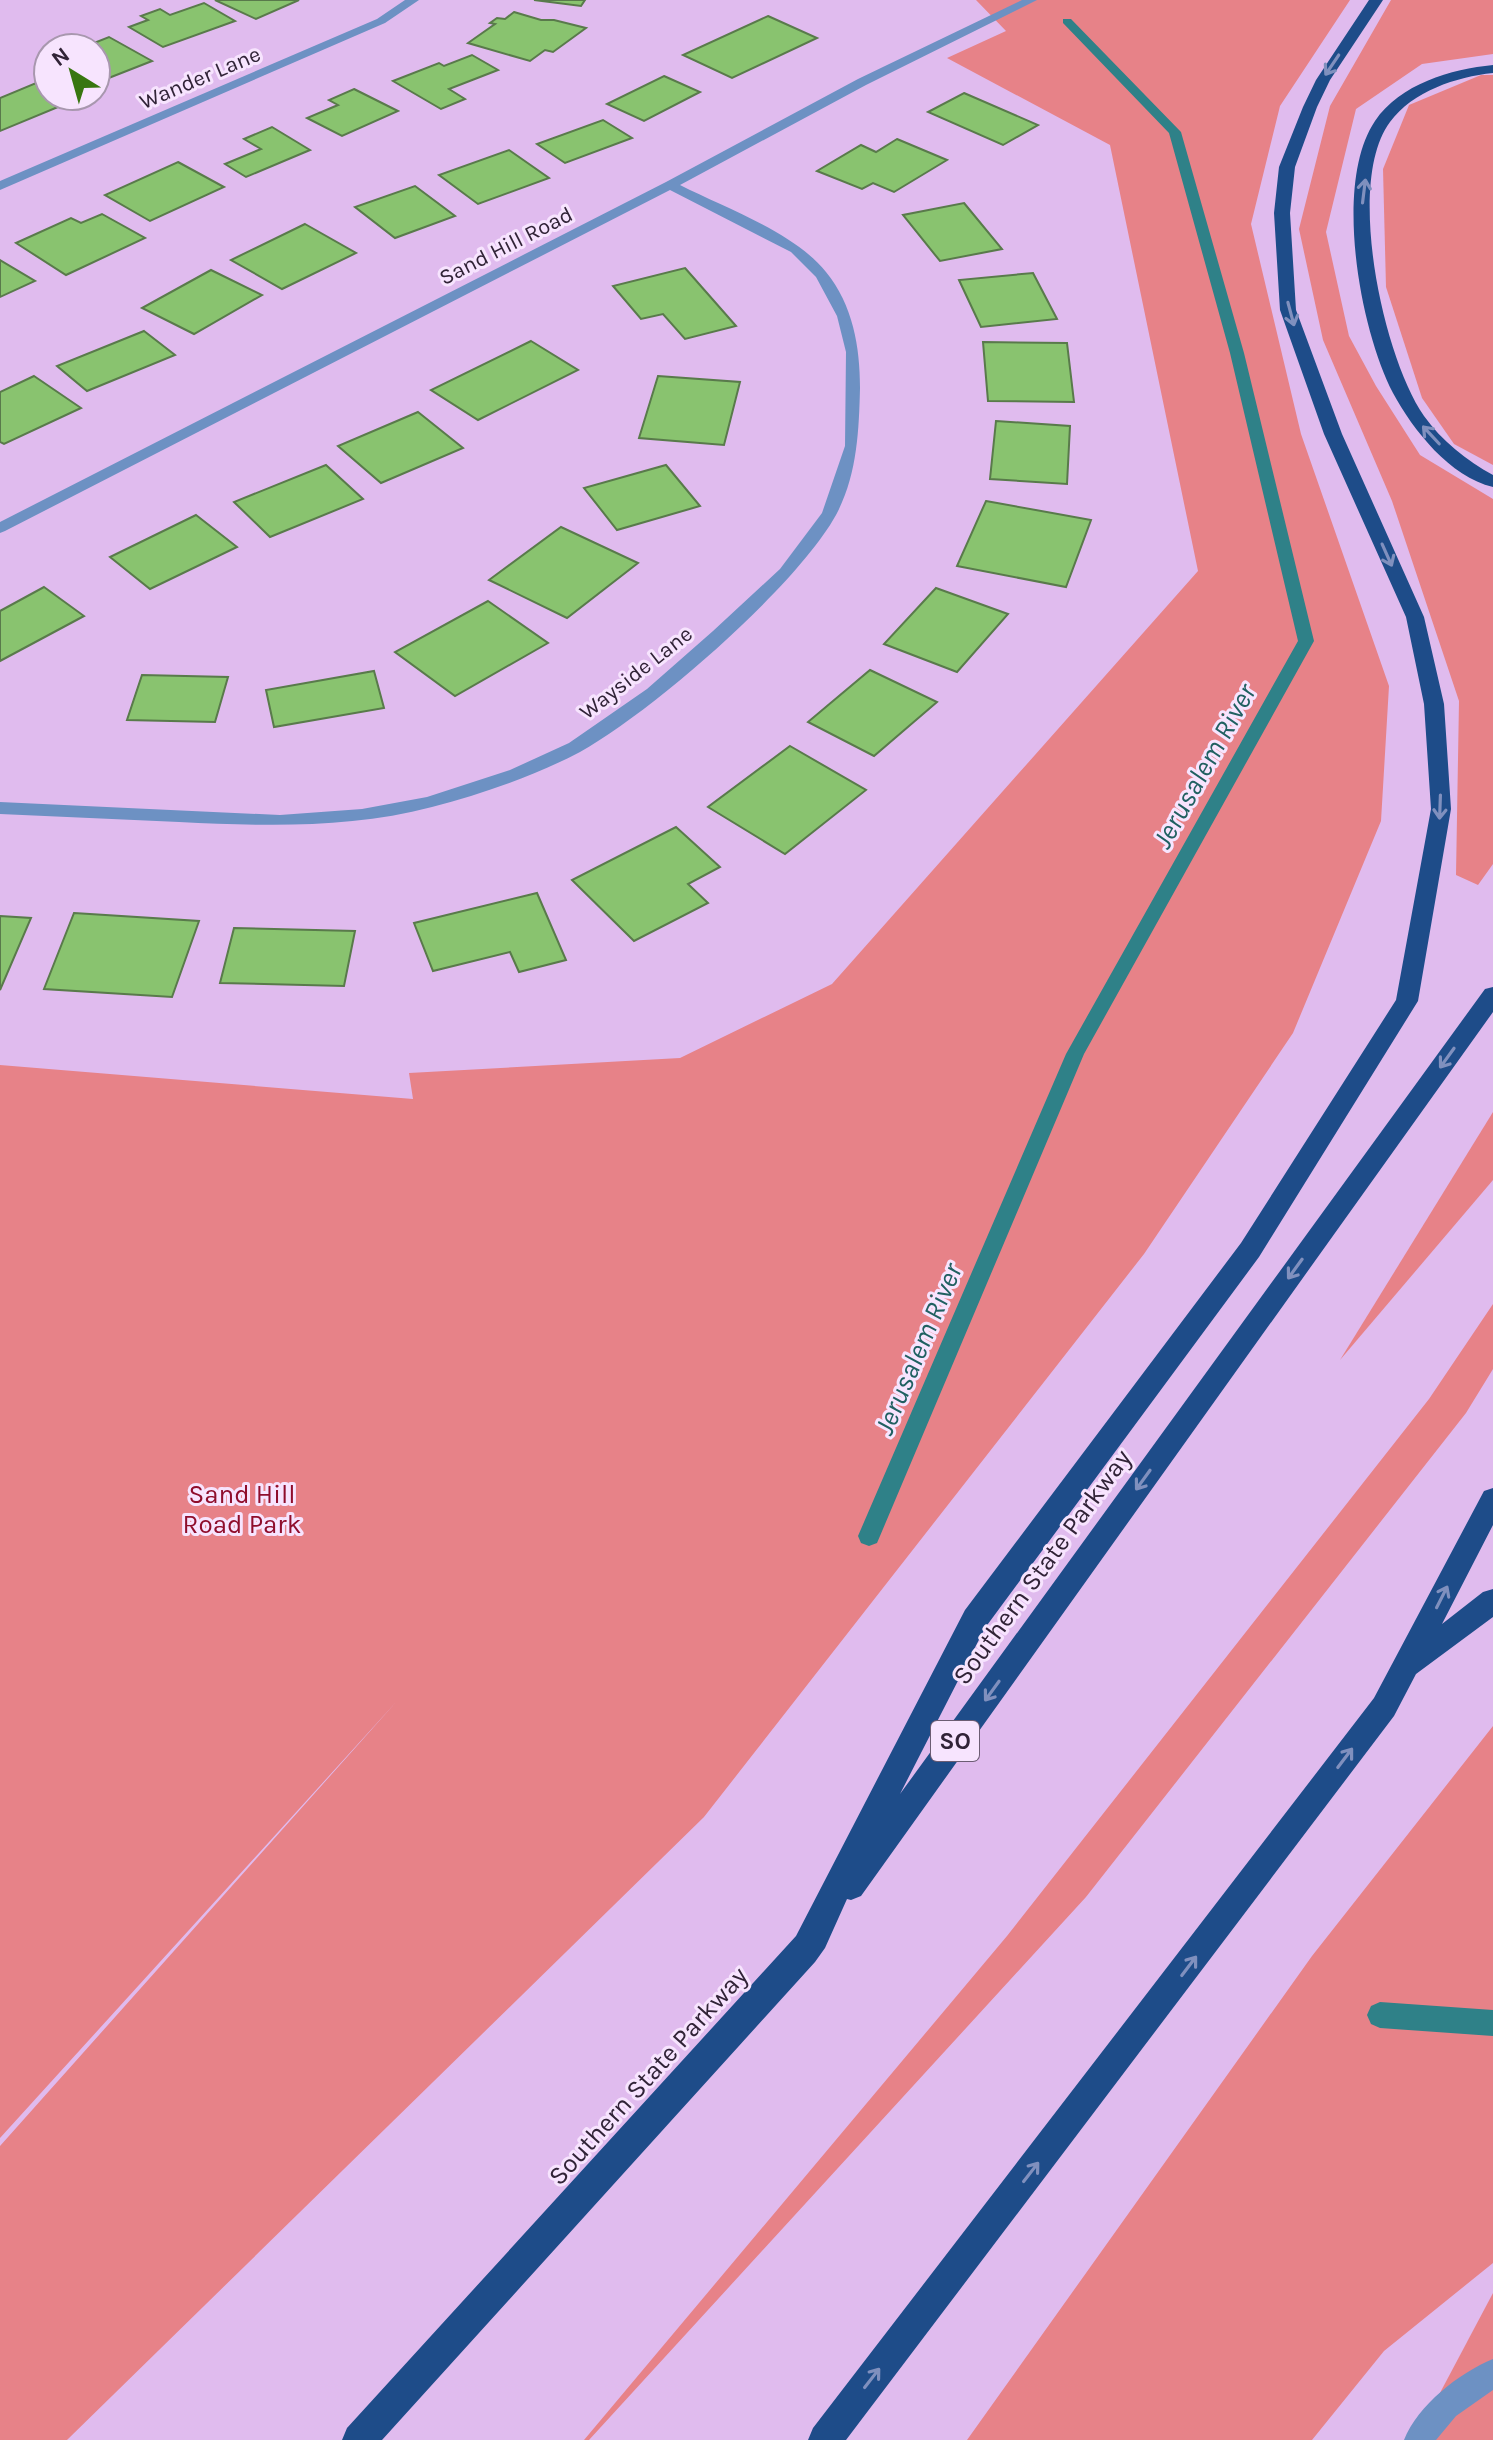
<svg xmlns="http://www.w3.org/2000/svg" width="1493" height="2440" viewBox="0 0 1493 2440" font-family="Karla,sans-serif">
<rect width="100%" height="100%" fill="#e0bbee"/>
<g fill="#e78288">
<polygon points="976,0 1350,0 1280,106 1251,224 1301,434 1389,686 1381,821 1293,1033 1144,1254 704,1817 67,2440 0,2440 0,2146 397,1701 0,2138 0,1065 413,1099 409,1073 680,1058 832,984 1198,571 1110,145 947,58 1006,31"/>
<polygon points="1391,0 1493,0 1493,54 1422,64 1356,109 1326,232 1349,336 1376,386 1420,455 1493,499 1493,864 1478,885 1456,875 1459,701 1392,501 1323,340 1299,229 1330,106"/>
<polygon points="1481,75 1493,75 1493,465 1454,444 1422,398 1386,287 1383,169 1409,105"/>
<polygon points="1493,1112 1493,1180 1340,1360"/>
<polygon points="1493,1304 1493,1369 1466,1413 1086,1897 589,2440 584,2440 1007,1936 1429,1399"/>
<polygon points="1493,1726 1493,2263 1384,2351 1312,2440 967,2440 1312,1956"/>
<polygon points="1493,2293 1493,2440 1415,2440"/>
</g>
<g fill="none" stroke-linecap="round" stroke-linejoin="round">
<g fill="#2f8188" fill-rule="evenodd">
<polygon points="1063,19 1071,19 1181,132 1244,353 1314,641 1084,1054 880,1536 877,1543 869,1546 861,1543 858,1536 1066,1054 1298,641 1230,353 1169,133 1063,23"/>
<polygon points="1380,2002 1493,2010 1493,2036 1380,2028 1371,2024 1367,2015 1371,2006"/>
</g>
</g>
<g fill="#89c36f" stroke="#597a4b" stroke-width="2">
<polygon points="215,0 299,0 256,19"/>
<polygon points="534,0 585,0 581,6"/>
<polygon points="204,3 235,21 163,47 129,27 148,20 141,16 160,9 170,15"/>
<polygon points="514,12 541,20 554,20 586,28 553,52 545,50 530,61 468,43 495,24 490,23 497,18 505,19"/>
<polygon points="768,16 817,38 732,78 683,55"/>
<polygon points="109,37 152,61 96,83 96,48 84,47"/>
<polygon points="472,55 498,70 449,89 465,99 441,109 393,81 439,63 444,66"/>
<polygon points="664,76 700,92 644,121 607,104"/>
<polygon points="36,83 48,89 48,96 60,96 70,102 0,131 0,98"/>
<polygon points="354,89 398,111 342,136 307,118 338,105 329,100"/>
<polygon points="964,93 1038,125 1003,145 928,112"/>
<polygon points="603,120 632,138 565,163 537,144"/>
<polygon points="272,127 310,150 246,177 225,164 261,149 244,139"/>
<polygon points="897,139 947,160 894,192 873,183 862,189 817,171 861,145 876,152"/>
<polygon points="509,150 549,178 478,204 439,175"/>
<polygon points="178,162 224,187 150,221 105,195"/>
<polygon points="415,186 455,216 395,238 355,207"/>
<polygon points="964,203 1002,249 940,261 903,215"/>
<polygon points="102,214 145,238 66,275 16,243 71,218 81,223"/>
<polygon points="305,224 356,253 282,289 231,260"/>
<polygon points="0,260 35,281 0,297"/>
<polygon points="685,268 736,326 685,339 663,314 641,319 613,286"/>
<polygon points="211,270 262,295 194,334 142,308"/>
<polygon points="1033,273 1057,319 981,327 959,280"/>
<polygon points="144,331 175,355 87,391 57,366"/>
<polygon points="531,341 578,370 478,420 431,390"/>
<polygon points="983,342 1067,343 1074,402 988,401"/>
<polygon points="34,376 81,408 4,444 0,442 0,392"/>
<polygon points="658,376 740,382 724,445 639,438"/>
<polygon points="418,412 463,448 381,483 338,446"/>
<polygon points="996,421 1070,426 1067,484 990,479"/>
<polygon points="326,465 363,499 270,537 234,502"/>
<polygon points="666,465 700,506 617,530 584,488"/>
<polygon points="986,501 1091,520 1066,587 957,566"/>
<polygon points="196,515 237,547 150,589 110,557"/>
<polygon points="561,527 638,563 567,618 489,580"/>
<polygon points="44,587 84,616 0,661 0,611"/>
<polygon points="936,588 1008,614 957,672 884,644"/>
<polygon points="488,601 548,643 455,696 395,652"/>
<polygon points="870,670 937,702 874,756 808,722"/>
<polygon points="374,671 384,708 274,727 266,690"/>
<polygon points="142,675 228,677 215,722 127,720"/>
<polygon points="790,746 866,790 785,854 708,807"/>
<polygon points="676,827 720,867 688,884 708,903 634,941 572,880"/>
<polygon points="537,893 566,960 519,972 510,952 433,971 414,923"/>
<polygon points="74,913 199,921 172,997 44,989"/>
<polygon points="0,916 31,918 0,990"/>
<polygon points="234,928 355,931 344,986 220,983"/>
</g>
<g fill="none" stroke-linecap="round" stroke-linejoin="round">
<g fill="#6d91c3" fill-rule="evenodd">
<polygon points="405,0 419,0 385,23 0,190 0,181 377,19"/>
<path d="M1022 0H1037L866 85 680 185C725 208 794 232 826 272 853 305 860 347 860 388 859 431 857 476 836 515 796 587 652 712 580 752 534 776 482 794 432 807 348 829 264 826 179 822 119 819 60 817 0 814V802L280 815 362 809 427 797 510 770 569 743 647 689 713 631 780 569 822 513 845 446 846 352 837 316 816 277 791 252 670 190 5 531 0 533V522L666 182 858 79Z"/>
<path d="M1493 2359V2390L1456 2416 1436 2440H1404C1418 2405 1459 2373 1493 2359Z"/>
</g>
<g fill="#1e4c89" fill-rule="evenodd">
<polygon points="1369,0 1383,0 1330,80 1317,107 1295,167 1290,213 1296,310 1342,434 1424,617 1444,704 1451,809 1418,1001 1259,1257 985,1628 900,1794 1485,989 1493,987 1493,1012 861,1896 851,1900 847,1899 825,1948 815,1962 382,2440 342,2440 347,2428 796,1936 965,1610 1241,1243 1396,1000 1431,809 1424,704 1406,617 1324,434 1280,310 1274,213 1279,167 1303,107 1316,80"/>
<path d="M1493 65V73C1456 77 1413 91 1390 122 1345 182 1383 357 1424 416 1441 440 1467 461 1493 475V487C1450 477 1413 430 1393 393 1360 330 1333 183 1375 121 1400 84 1451 69 1493 65Z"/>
<polygon points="1493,1488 1493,1525 1442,1624 1483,1592 1493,1589 1493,1617 1416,1674 1394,1716 846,2440 808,2440 813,2428 1374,1698 1484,1491"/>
</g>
</g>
<defs><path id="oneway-shaft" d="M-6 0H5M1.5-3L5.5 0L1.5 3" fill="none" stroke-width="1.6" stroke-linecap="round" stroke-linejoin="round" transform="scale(2)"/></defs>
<g stroke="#8090be">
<use href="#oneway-shaft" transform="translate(1332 65) rotate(124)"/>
<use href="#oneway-shaft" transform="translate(1364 191) rotate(-83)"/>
<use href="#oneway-shaft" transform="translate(1291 314) rotate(75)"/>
<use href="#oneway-shaft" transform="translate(1431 435) rotate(-133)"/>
<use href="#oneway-shaft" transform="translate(1387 555) rotate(66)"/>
<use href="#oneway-shaft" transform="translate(1440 807) rotate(92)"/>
<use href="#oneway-shaft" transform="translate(1447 1058) rotate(126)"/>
<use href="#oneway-shaft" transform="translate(1295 1269) rotate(126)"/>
<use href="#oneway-shaft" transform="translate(1143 1480) rotate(126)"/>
<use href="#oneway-shaft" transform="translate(1442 1597) rotate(-63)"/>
<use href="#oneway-shaft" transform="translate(992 1691) rotate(126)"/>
<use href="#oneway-shaft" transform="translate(1345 1758) rotate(-53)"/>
<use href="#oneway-shaft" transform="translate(1189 1966) rotate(-53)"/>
<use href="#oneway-shaft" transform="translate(1031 2172) rotate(-52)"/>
<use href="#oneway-shaft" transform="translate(872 2378) rotate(-52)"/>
</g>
<g text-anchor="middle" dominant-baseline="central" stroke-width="6" stroke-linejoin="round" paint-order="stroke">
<g font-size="22" fill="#312337" stroke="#f7e4fe">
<text transform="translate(200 78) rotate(-23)">Wander Lane</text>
<text transform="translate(506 246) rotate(-27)">Sand Hill Road</text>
<text transform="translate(636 673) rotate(-38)">Wayside Lane</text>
</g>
<rect fill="#f7e4fe" stroke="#6c5d73" stroke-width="2" x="931" y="1721" width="48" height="40" rx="6"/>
<g font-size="24" font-weight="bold" fill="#312337">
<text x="955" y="1741">SO</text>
</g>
<g font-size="26" fill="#8f0d2c" stroke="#f7e4fe">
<text x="242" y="1494">Sand Hill<tspan x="242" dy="30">Road Park</tspan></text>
</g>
<g font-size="26" fill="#312337" stroke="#f7e4fe">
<text transform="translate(1042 1567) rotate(-54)">Southern State Parkway</text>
<text transform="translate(648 2076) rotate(-48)">Southern State Parkway</text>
</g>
<g font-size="28" font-style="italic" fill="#206061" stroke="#f7e4fe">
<text transform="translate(1204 766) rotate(-61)">Jerusalem River</text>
<text transform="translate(918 1349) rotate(-67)">Jerusalem River</text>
</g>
</g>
<g transform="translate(72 72) rotate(323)"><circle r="38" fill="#f7e4fe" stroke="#a897ae" stroke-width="2"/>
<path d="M0-6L14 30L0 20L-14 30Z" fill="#387610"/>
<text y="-12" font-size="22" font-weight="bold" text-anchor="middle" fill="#312337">N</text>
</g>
</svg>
